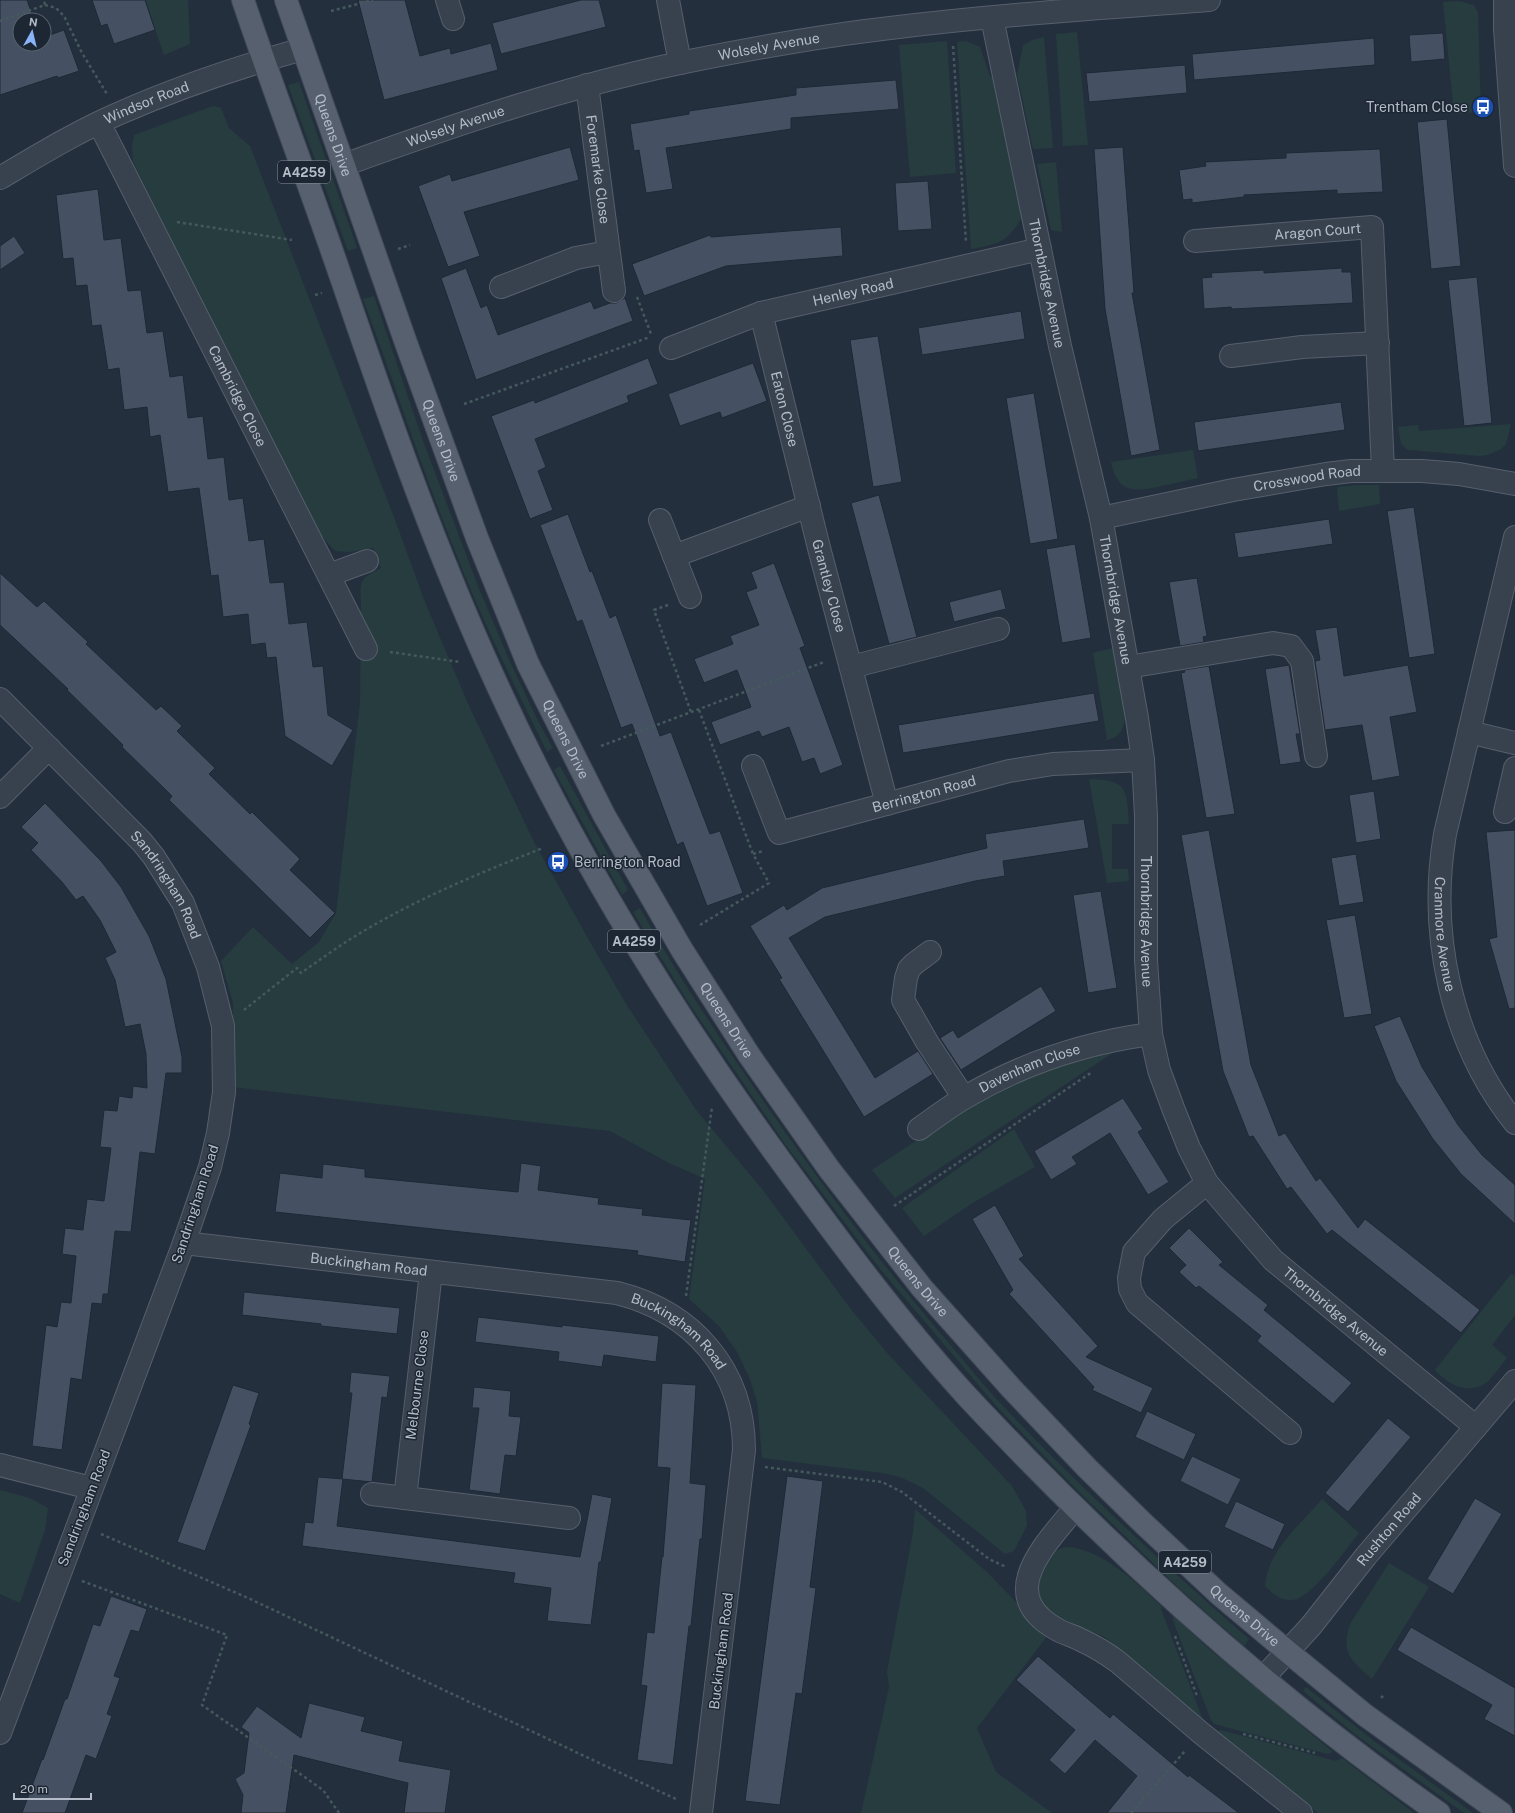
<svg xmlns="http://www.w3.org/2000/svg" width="1515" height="1813" viewBox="0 0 1515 1813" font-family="'Public Sans',sans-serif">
<rect width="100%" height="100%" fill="#242f3e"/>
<g fill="#263c3f">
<polygon points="145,0 188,0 190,44 164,55"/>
<polygon points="1459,1 1474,5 1478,13 1481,112 1454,114 1443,2"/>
<polygon points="1077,32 1088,145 1063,146 1056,34"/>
<polygon points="1044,37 1053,148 1033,149 1017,75 1023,45 1032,40"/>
<polygon points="947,41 956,173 910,177 899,45"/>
<path d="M966 41 980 47 990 76 995 77 1023 216C1006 243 1001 243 971 249L957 42Z"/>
<polygon points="299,82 357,248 348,251 288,85"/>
<path d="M213 106 221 108 229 128 250 146 394 517 425 602 469 706 534 842 590 942 628 1007 697 1111 762 1189 850 1308 889 1355 1012 1486 1026 1511 1027 1525 1014 1551 1005 1554 923 1488 900 1477 882 1473 762 1458 757 1402 750 1379 737 1352 719 1326 689 1299 705 1179 669 1163 610 1131 232 1087 233 1003 221 961 253 927 292 964 319 942 336 913 360 702 361 600C359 578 363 578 381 568L373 548 351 552 335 551 321 535 298 498 133 162 132 147 134 135Z"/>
<polygon points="1056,162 1062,232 1051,230 1037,164"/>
<path d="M374 296 422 438 478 586 511 664 538 721 553 748 547 752C518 692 488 633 463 571 426 482 397 390 363 299Z"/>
<polygon points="1511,424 1506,444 1501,449 1488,455 1480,456 1408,450 1401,444 1398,427 1418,425 1419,431"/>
<path d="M1193 450 1198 478C1186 481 1174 483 1162 486 1134 492 1118 494 1111 462Z"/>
<polygon points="1357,485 1379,485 1380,504 1339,511 1337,487"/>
<path d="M1117 647C1120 667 1130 710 1123 727 1120 736 1112 739 1104 741L1107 739 1093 653Z"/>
<polygon points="560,766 628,890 622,895 554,770"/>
<path d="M1089 779C1127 780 1127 788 1129 824H1112V869H1128L1129 881 1107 883Z"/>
<path d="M640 908C686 991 740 1068 795 1146 843 1213 894 1279 948 1342 966 1363 983 1385 1001 1404 1080 1487 1163 1564 1249 1639L1244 1646 1182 1591 1075 1488 998 1408 880 1269 785 1144 690 1005 633 912Z"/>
<path d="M1117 1050 895 1198 872 1170C931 1131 991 1089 1058 1065 1077 1058 1097 1055 1117 1050Z"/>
<polygon points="1014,1129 1035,1167 971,1204 924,1236 902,1208"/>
<path d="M1511 1274 1515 1275V1315L1492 1345 1507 1358C1501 1365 1494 1376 1487 1382 1468 1396 1449 1385 1435 1370Z"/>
<polygon points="0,1490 30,1498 48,1508 45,1530 20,1603 0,1594"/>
<path d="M1322 1499 1359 1533C1346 1549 1312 1599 1292 1600 1280 1601 1272 1593 1265 1586 1267 1551 1301 1524 1322 1499Z"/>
<polygon points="915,1509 988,1573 1048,1635 977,1728 996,1772 1052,1813 861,1813 889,1687 887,1672 913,1532"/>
<path d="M1070 1547C1105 1552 1137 1583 1162 1607L1161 1609 1203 1720 1202 1722 1106 1638C1093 1630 1077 1629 1063 1621 1039 1609 1031 1590 1045 1566 1051 1555 1056 1547 1070 1547Z"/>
<path d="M1389 1563 1429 1587 1372 1679C1352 1661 1340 1653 1350 1624Z"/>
<polygon points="1174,1616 1208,1648 1333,1752 1327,1754 1214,1724 1211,1720 1172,1618"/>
<polygon points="1306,1687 1374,1741 1473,1813 1464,1813 1356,1735 1303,1691"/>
<polygon points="1221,1730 1336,1761 1342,1758 1414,1813 1318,1813 1216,1732"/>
</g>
<g fill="#455162" stroke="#1f2835">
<polygon points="0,0 27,0 34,20 20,20 20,44 44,44 44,37 64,30 79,71 58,78 57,76 0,95"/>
<polygon points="92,0 145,0 155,30 114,44 107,24 101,26"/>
<polygon points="358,0 405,0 420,56 450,48 451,54 491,43 498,70 384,100"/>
<polygon points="581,0 599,0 606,27 501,54 492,23"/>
<polygon points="1443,33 1445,59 1411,62 1409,35"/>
<polygon points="1374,38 1375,65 1194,80 1192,54"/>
<polygon points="1185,65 1187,93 1089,102 1086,73"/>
<polygon points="896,80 899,109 791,118 791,129 666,148 673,189 646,193 639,150 634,151 630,124 689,114 689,111 796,95 796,88"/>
<polygon points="1447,119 1461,266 1431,269 1417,122"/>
<polygon points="570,147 579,180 464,212 480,256 448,267 418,186 450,174 452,181"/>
<polygon points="1123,147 1134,293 1132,293 1160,450 1131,456 1105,309 1094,149"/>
<polygon points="1380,149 1383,192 1337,194 1337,190 1244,195 1244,197 1192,203 1192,199 1183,200 1179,170 1206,166 1205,162 1286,158 1286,153"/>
<polygon points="928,181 932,229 898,231 895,183"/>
<polygon points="98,189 104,240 121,238 128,291 141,290 147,333 163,331 170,377 183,375 188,418 203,416 208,459 224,457 229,500 243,498 249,541 264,539 270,583 284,582 289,624 307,622 313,667 323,666 328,715 353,730 332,766 285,736 276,657 267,658 265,643 251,645 248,614 223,617 218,575 211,576 199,488 168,492 160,435 150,437 147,407 124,410 119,368 108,370 101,325 92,326 87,285 76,286 73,258 63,259 56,195"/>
<polygon points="841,227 843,256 726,266 644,296 632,264 710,235 711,237"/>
<polygon points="14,236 25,253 0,270 0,246"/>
<polygon points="466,268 481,308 487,305 498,335 591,301 594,309 610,303 616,303 625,298 633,321 476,380 441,278"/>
<polygon points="1342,268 1342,272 1351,272 1353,303 1232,309 1231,307 1204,309 1202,278 1212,277 1211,273 1264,270 1264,273"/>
<polygon points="1477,277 1492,423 1464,426 1448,280"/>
<polygon points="1021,311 1025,339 922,355 918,328"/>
<polygon points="878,336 902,482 873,487 850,340"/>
<polygon points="648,358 658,384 627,396 629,402 535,439 546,467 538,471 553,510 530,519 491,416 534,400 535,403"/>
<polygon points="753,363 767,401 722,418 720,412 680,426 668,394"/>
<polygon points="1034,393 1058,539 1030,544 1006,398"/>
<polygon points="1341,402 1345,430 1198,451 1194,422"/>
<polygon points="879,495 917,637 889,644 851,503"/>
<polygon points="1414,507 1435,654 1409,658 1387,511"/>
<polygon points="568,514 590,572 592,571 610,618 616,615 660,736 671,732 710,834 720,831 743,893 707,906 683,842 677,845 632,724 621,728 582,620 577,622 540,525"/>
<polygon points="1329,519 1333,544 1238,558 1234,533"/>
<polygon points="1075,544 1091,638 1062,643 1046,549"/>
<polygon points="774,563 805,646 800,648 843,765 820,774 814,758 802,762 789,727 762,737 759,731 720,745 711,722 751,707 737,670 704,683 694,659 733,644 730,636 759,625 746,592 757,588 751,572"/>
<polygon points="0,573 37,607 44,601 88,642 86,644 156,710 161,706 182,726 177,731 215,768 209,774 250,814 252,812 300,859 290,870 335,913 310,938 169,800 172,796 122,747 123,745 67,690 68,689 0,625"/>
<polygon points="1197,578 1207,636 1203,637 1204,642 1180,646 1169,582"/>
<polygon points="1001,589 1006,609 954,622 949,602"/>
<polygon points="1337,627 1344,676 1408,665 1417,712 1390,717 1400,776 1372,781 1362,725 1325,730 1315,661 1320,660 1315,630"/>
<polygon points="1289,665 1300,734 1296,734 1301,762 1280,765 1265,669"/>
<polygon points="1209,666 1235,814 1206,818 1181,673 1185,672 1184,670"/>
<polygon points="1094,693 1099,721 903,753 898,725"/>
<polygon points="1374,791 1381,839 1356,843 1349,795"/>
<polygon points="45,803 101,861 121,887 149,936 166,979 182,1057 182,1073 166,1073 155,1154 140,1152 131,1232 115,1231 108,1294 103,1294 102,1304 92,1303 82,1380 71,1378 62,1450 32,1446 46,1325 57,1327 61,1302 71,1303 76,1256 62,1254 65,1228 83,1230 87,1199 104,1201 111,1148 100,1147 104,1110 117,1111 119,1096 132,1098 133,1086 147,1088 146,1054 140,1024 125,1027 115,980 105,958 116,952 100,920 83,896 76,900 62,882 31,850 38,843 21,827"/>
<polygon points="1084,819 1089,848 1003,861 1005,876 975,881 825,917 789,938 875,1078 918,1051 933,1074 864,1117 779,979 782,978 750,926 784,905 787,910 822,888 987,848 985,834"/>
<polygon points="1209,830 1251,1065 1279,1136 1285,1133 1316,1181 1320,1178 1358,1228 1365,1219 1480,1310 1461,1333 1332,1230 1327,1234 1291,1187 1287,1189 1253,1136 1249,1137 1223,1071 1181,835"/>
<polygon points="1515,830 1515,1008 1509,1009 1489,939 1497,937 1486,832"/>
<polygon points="1356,854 1364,902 1339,906 1331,858"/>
<polygon points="1101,891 1117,988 1088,993 1073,895"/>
<polygon points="1355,915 1372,1014 1344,1018 1326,920"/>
<polygon points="1041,986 1056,1011 961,1070 940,1038 953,1030 958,1038"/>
<polygon points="1400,1016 1422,1067 1458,1125 1482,1155 1515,1185 1515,1224 1461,1174 1433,1139 1396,1081 1374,1026"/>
<polygon points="1123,1098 1143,1129 1138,1132 1169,1182 1148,1195 1110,1133 1072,1157 1077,1164 1051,1180 1034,1151"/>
<polygon points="521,1163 541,1166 538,1190 599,1198 598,1204 643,1209 642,1215 691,1220 685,1262 637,1255 638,1251 275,1212 280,1173 322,1178 323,1164 365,1169 365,1177 518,1192"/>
<polygon points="995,1205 1024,1256 1019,1259 1098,1346 1086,1357 1153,1388 1141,1413 1092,1390 1094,1387 1009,1294 1013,1290 972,1219"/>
<polygon points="1189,1228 1223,1262 1219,1265 1268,1305 1264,1310 1352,1383 1333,1404 1257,1341 1261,1336 1199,1286 1196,1288 1179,1272 1186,1265 1169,1248"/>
<polygon points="244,1292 400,1308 397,1334 321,1326 321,1324 242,1315"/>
<polygon points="478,1317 562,1327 562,1325 659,1336 656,1362 604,1355 602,1367 558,1361 559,1352 475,1342"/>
<polygon points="351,1372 390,1376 387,1398 382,1397 372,1482 342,1479 352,1393 349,1393"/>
<polygon points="662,1383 696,1385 690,1483 706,1485 702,1539 700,1539 691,1626 689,1626 673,1765 637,1760 647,1686 641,1685 647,1632 654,1633 662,1557 663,1557 670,1468 657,1467"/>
<polygon points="233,1385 259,1393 249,1424 251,1425 205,1551 177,1542"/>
<polygon points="474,1387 511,1391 509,1416 521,1417 516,1456 505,1455 500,1494 469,1490 479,1408 472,1408"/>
<polygon points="1147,1411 1196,1434 1184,1460 1135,1437"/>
<polygon points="1388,1418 1411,1437 1348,1512 1325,1493"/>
<polygon points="1192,1456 1241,1479 1228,1505 1180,1481"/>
<polygon points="787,1476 823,1481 810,1587 816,1588 802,1694 796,1693 780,1805 745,1801"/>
<polygon points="318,1477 343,1479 337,1526 580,1557 592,1494 612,1498 601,1562 599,1562 591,1625 547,1621 551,1588 513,1583 515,1573 302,1546 305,1522 313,1523"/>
<polygon points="1475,1498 1502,1514 1453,1594 1427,1579"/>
<polygon points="1236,1501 1285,1524 1273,1550 1224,1527"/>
<polygon points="111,1596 147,1609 139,1632 131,1630 114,1676 120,1678 107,1714 112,1716 96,1759 86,1755 65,1813 22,1813 42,1759 43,1760 65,1699 67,1699 93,1624 100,1626"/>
<polygon points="1411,1627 1515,1688 1515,1736 1484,1719 1492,1705 1397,1650"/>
<polygon points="1038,1656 1110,1718 1113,1714 1188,1777 1189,1775 1239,1813 1107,1813 1137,1776 1095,1740 1065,1774 1049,1760 1075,1730 1016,1680"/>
<polygon points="309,1703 365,1717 361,1731 403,1741 399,1761 451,1770 445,1813 404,1813 408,1783 294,1755 286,1813 241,1813 243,1795 235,1779 244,1773 249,1733 241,1727 257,1706 301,1738"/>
</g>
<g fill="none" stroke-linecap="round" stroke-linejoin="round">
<g stroke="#565f6c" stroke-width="24">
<g id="minor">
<polyline points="447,0 453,19"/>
<polyline points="668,0 680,63"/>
<polyline points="1505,0 1505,29 1515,166"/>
<path id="s1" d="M992 18 1060 346 1101 518 1137 718 1143 760 1146 816V960L1151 1034 1159 1070 1173 1108 1189 1148 1207 1183 1273 1260 1476 1427"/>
<path id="s2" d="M587 85 614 291"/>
<path id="s3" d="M99 123 366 649"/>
<path id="s4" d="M344 165C454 125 565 87 680 63 749 49 820 36 890 28 996 15 1103 8 1209 0"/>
<path id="s5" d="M0 178C39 155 78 131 120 113 179 87 242 66 303 49"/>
<path id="s6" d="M1195 241 1372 227 1383 470"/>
<polyline points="501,287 576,258 608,252"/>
<path id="s7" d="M761 313 819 548 887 804"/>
<path id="s8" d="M671 348 761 313 1040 249"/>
<polyline points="1231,356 1302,347 1378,343"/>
<path id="s9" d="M1101 518 1233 490 1326 474 1351 471H1422L1459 474 1515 484"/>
<polyline points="660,520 690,597"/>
<path id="s10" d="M1515 537 1445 834C1428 934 1451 1043 1515 1123"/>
<polyline points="674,556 809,506"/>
<polyline points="329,575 367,561"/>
<polyline points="851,667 998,629"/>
<polyline points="1128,667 1273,643 1291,646 1302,661 1316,756"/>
<path id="s11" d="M0 699 142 842 154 857 183 903 208 967 223 1026 224 1092 218 1133 210 1167 184 1243 0 1733"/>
<polyline points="1469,732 1515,743"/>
<path id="s12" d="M753 766 779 833 1009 771 1053 764 1143 760"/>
<polyline points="0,797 49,748"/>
<polyline points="1505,812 1515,768"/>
<polyline points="930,952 914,964 909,969 906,978 903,1000 927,1042 964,1098"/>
<path id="s13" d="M919 1129C934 1118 949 1107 964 1098 1023 1063 1083 1043 1151 1034"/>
<polyline points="1207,1183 1163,1219 1134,1252 1129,1278 1130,1289 1137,1303 1290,1433"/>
<path id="s14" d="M184 1243 617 1293C693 1312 744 1370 744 1450L701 1813"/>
<polyline points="431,1272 405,1498 569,1518"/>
<polyline points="0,1465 91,1488"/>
<polyline points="372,1494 405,1498"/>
<path d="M1075 1508C1044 1546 994 1595 1058 1630 1065 1634 1074 1636 1081 1640 1094 1646 1106 1653 1118 1662L1201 1733 1301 1813"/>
<path id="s15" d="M1263 1678 1311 1626 1366 1556 1515 1381"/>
</g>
</g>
<g stroke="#414a57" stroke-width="24">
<g id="major">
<path d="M243 0C275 95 311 189 343 283 390 421 438 557 499 689 575 854 671 1010 778 1157 837 1238 897 1319 964 1393 984 1415 1005 1436 1026 1458 1153 1588 1290 1709 1439 1813"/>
<path id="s16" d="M286 0 406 343 477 538 528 664 604 815 682 950 749 1055 829 1169 922 1288 1011 1388 1087 1468 1145 1525 1219 1594 1288 1652 1365 1715 1501 1813"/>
</g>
</g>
<g stroke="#44595c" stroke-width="2.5" stroke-dasharray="3 3" stroke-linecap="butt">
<polyline points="45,5 56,8 64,16 82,53 107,94"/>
<polyline points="331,11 373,0"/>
<polyline points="0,21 45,5 44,0"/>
<polyline points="953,46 966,242"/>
<polyline points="177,222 292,240"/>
<polyline points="398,249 410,245"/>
<polyline points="315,295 322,293"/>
<polyline points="637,297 651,334"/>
<polyline points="464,404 650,337"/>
<polyline points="668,605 654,610 691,712"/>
<polyline points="390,652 460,662"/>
<polyline points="699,710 753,854"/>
<polyline points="601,746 824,662"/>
<polyline points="700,925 769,883 753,854 763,851"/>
<path d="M244 1010 297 968 301 973C317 962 333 950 349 940 409 902 477 874 543 848"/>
<polyline points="894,1206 1092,1072"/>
<polyline points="686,1296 712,1107"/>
<polyline points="765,1467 882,1482 902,1492 989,1559 1006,1567"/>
<polyline points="101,1534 248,1598 678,1800"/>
<polyline points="82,1581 227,1635 202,1705 323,1790 339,1813"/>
<polyline points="1175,1636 1197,1696"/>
<polyline points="1381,1698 1385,1694"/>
<polyline points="1243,1734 1315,1753"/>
<polyline points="1131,1813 1185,1751"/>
</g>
<use href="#minor" stroke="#38414e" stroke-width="22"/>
<use href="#major" stroke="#56606e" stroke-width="22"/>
</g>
<defs>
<g id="bus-disc" transform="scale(1.15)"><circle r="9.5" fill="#1a4fb4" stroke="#1d2633"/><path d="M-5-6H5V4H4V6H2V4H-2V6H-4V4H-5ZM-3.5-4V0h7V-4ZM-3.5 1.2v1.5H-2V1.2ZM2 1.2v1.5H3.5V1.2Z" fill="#fff"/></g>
</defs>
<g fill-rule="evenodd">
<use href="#bus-disc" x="1483" y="107"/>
<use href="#bus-disc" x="558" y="862"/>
</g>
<g text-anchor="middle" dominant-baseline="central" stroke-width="3" stroke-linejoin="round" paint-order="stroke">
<g fill="#1d2633" stroke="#878f9c" stroke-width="1">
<rect x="278" y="161" width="52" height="22" rx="3"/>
<rect x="608" y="930" width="52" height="22" rx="3"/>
<rect x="1159" y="1551" width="52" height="22" rx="3"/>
</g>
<g font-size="13" font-weight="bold" fill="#b4bcc9">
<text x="304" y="172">A4259</text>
<text x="634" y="941">A4259</text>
<text x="1185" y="1562">A4259</text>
</g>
<g font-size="14" fill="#b4bcc9" stroke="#1d2633">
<text stroke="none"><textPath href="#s4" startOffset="442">Wolsely Avenue</textPath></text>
<text stroke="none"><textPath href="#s5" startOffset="165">Windsor Road</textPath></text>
<text stroke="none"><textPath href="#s4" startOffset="118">Wolsely Avenue</textPath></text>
<text stroke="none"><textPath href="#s16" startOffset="143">Queens Drive</textPath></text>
<text stroke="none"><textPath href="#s2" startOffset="85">Foremarke Close</textPath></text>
<text stroke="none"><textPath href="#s6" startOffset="123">Aragon Court</textPath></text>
<text stroke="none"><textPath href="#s1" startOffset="271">Thornbridge Avenue</textPath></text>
<text stroke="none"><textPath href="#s8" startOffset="191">Henley Road</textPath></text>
<text stroke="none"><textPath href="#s3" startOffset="306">Cambridge Close</textPath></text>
<text stroke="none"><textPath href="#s7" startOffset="99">Eaton Close</textPath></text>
<text stroke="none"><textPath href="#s16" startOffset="467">Queens Drive</textPath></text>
<text stroke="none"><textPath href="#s9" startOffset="210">Crosswood Road</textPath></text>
<text stroke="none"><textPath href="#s7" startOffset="281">Grantley Close</textPath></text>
<text stroke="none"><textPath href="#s1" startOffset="595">Thornbridge Avenue</textPath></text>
<text stroke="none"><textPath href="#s16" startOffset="791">Queens Drive</textPath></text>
<text stroke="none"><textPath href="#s12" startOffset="222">Berrington Road</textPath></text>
<text stroke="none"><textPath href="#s11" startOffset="251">Sandringham Road</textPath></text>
<text stroke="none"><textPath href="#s1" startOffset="919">Thornbridge Avenue</textPath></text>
<text stroke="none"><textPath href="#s10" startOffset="406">Cranmore Avenue</textPath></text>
<text stroke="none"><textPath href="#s16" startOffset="1115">Queens Drive</textPath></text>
<text stroke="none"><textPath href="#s13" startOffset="127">Davenham Close</textPath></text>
<text transform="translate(195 1204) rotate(-72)">Sandringham Road</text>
<text stroke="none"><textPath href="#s14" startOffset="186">Buckingham Road</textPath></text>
<text stroke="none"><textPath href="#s16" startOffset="1439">Queens Drive</textPath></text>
<text stroke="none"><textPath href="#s1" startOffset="1374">Thornbridge Avenue</textPath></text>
<text stroke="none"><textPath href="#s14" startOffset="510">Buckingham Road</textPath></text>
<text transform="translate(417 1385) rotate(-83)">Melbourne Close</text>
<text transform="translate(84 1508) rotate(-69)">Sandringham Road</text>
<text stroke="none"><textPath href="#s15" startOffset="195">Rushton Road</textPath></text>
<text stroke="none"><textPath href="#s16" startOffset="1907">Queens Drive</textPath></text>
<text transform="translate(721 1651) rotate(-83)">Buckingham Road</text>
</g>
<g font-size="14" fill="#b4bcc9" stroke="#1d2633" text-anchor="end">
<text x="1468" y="107">Trentham Close</text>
<text x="574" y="862" text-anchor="start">Berrington Road</text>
</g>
</g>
<g transform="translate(32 32) rotate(8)"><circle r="19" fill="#1d2633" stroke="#59626f"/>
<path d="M0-3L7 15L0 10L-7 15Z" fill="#8ab4f8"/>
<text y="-6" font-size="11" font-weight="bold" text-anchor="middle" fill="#b4bcc9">N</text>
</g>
<path d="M14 1793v6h77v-6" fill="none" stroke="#b4bcc9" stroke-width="2"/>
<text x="20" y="1793" font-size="12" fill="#b4bcc9" stroke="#1d2633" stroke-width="3" paint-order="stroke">20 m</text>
</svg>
